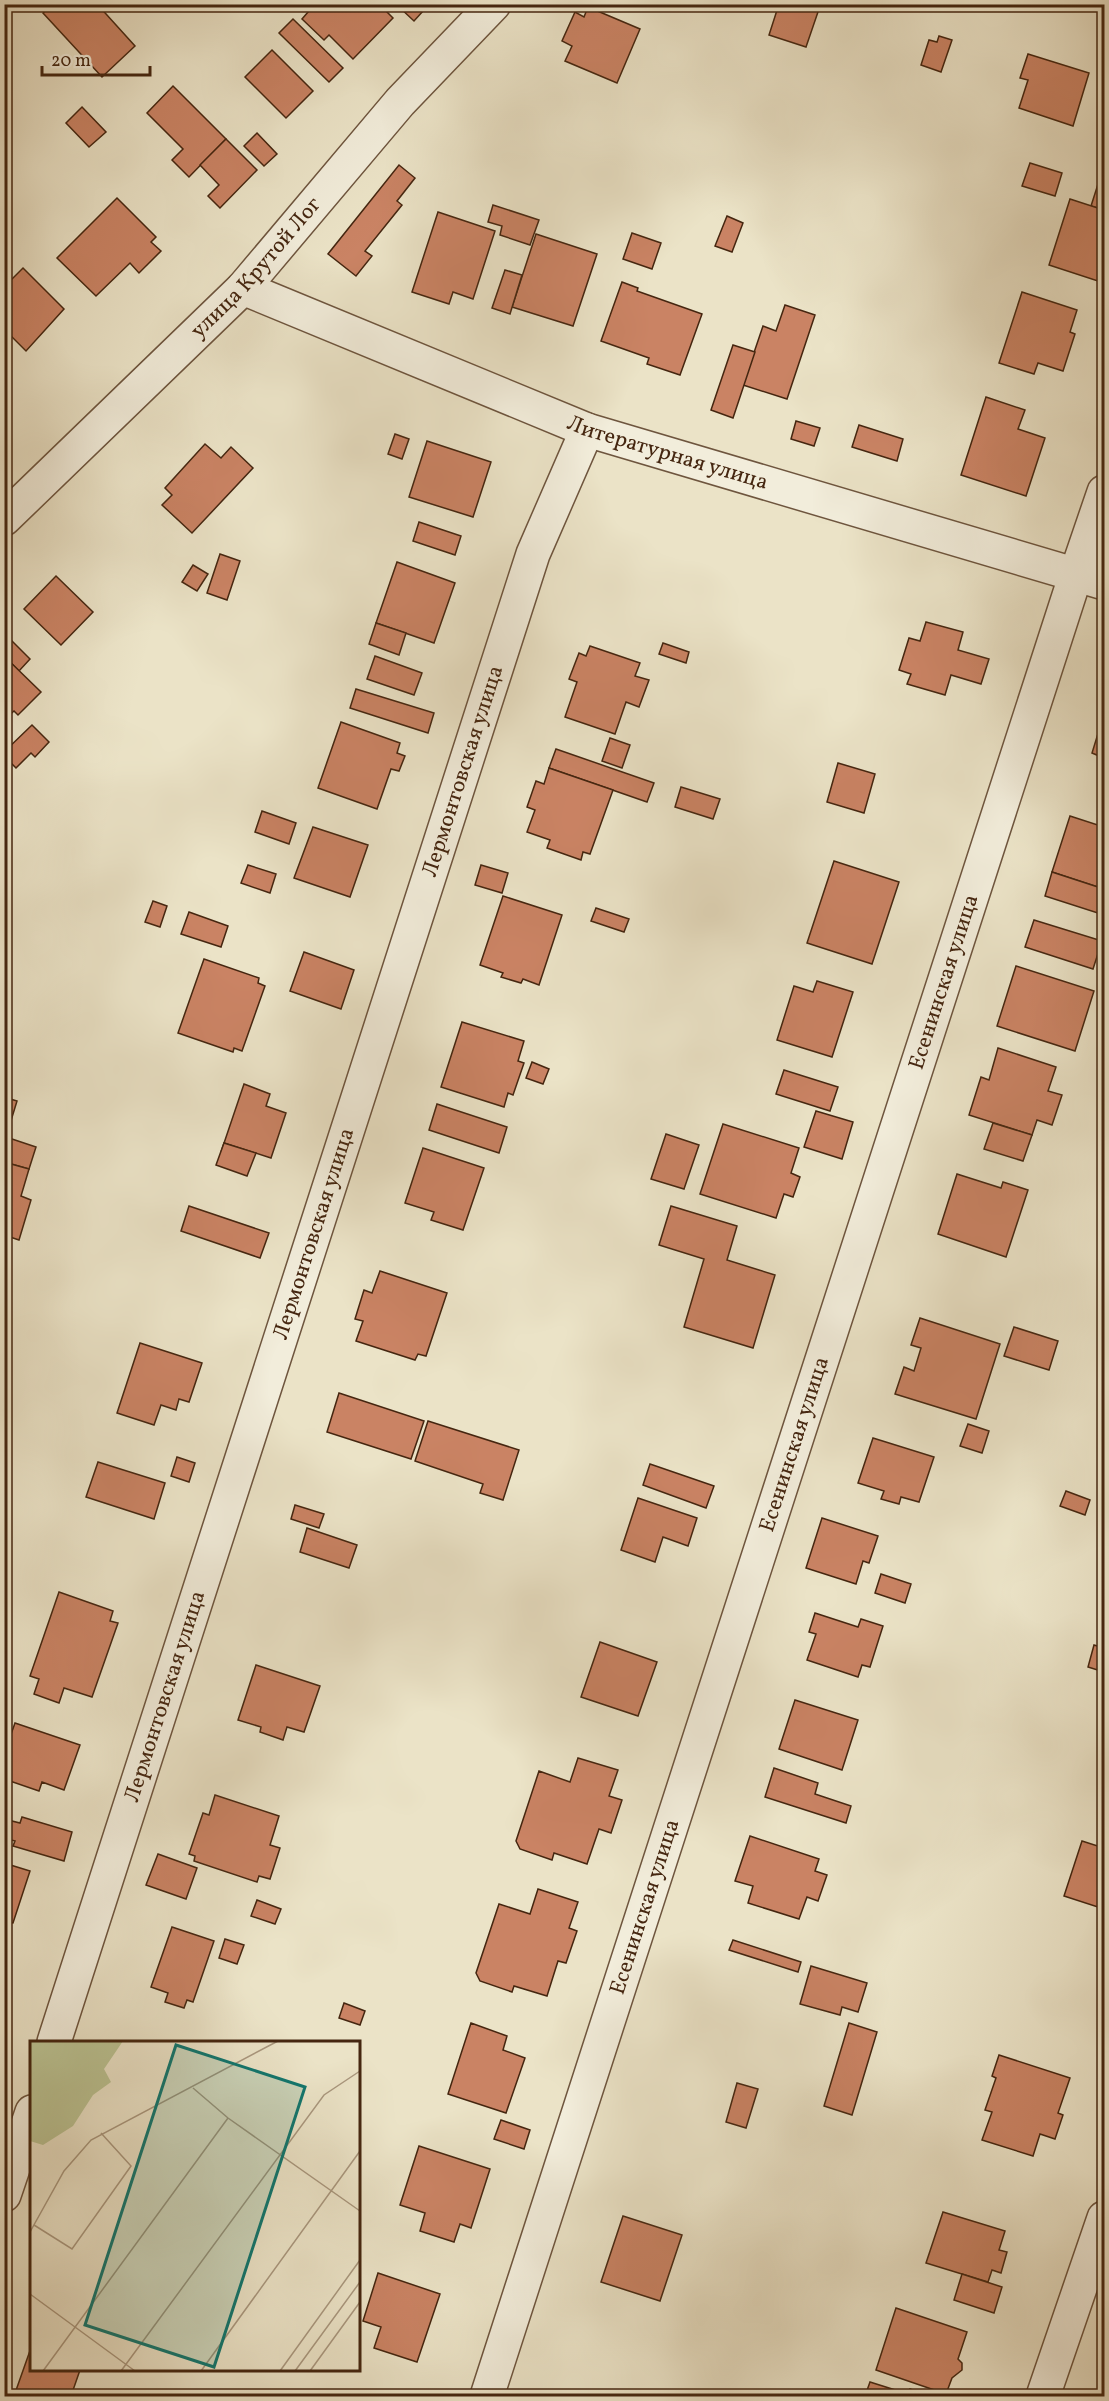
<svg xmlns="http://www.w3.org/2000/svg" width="1109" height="2401" viewBox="0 0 1109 2401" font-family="Vollkorn,serif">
<rect width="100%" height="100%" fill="#ebe3c7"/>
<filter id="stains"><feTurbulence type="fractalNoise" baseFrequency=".00333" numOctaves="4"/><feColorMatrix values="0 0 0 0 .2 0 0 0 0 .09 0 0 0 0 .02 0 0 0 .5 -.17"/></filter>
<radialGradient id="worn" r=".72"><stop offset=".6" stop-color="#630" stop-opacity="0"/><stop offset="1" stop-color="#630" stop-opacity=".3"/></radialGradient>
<g fill="#ca8364" stroke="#452610" stroke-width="1.5">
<polygon points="53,4 97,4 135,46 102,77 43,13"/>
<polygon points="315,4 379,4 393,18 353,59 329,35 324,40 302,19"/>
<polygon points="401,4 419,4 424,10 414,21 399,7"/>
<polygon points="779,4 806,4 819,9 806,47 769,35"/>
<polygon points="588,7 640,29 617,83 565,61 572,46 562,41 575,12 584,17"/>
<polygon points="293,19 343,68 329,82 279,33"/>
<polygon points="939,36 952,40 941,72 921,65 929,40 937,42"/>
<polygon points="272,50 313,91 286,118 245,77"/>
<polygon points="1028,54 1089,73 1073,126 1019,108 1028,80 1020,78"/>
<polygon points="173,86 226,139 189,177 172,160 183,149 147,113"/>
<polygon points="82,107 106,132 89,147 66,123"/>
<polygon points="257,133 277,154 264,166 244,146"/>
<polygon points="226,139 257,170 220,208 208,196 219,185 200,165"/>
<polygon points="1030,163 1062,173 1055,196 1022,186"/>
<polygon points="399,165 415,178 397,201 402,205 365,251 372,256 356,276 328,254"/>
<polygon points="1099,181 1104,183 1104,210 1091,206"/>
<polygon points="117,198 156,237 151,242 161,251 139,273 130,263 96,296 57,258"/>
<polygon points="1070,199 1104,210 1104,283 1049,265"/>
<polygon points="493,205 539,220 530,245 500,235 502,226 488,222"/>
<polygon points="438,212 495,231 473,299 453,292 449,304 412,292"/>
<polygon points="727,216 743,223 732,252 715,246"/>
<polygon points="632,233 661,243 652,269 623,259"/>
<polygon points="536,234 597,254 573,326 512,307"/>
<polygon points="23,268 64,309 26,351 4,329 4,287"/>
<polygon points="505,270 522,275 510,314 492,308"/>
<polygon points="622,282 638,288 637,291 702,314 680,375 647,364 649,358 601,341"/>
<polygon points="1022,292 1077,310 1070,332 1075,334 1063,371 1038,363 1034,374 999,363"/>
<polygon points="785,305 815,315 787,399 743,385 763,326 776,331"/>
<polygon points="733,345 755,352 733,418 711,410"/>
<polygon points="986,397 1025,410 1018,429 1045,438 1026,496 961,475"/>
<polygon points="796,421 820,428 814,446 791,439"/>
<polygon points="859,425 903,439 897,461 852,447"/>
<polygon points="395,434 409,439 402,459 388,454"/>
<polygon points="427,441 491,462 473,517 409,497"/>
<polygon points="205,444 221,458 231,447 253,468 192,533 162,505 172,495 165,488"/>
<polygon points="419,522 461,536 455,555 413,541"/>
<polygon points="220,554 240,561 227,600 207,593"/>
<polygon points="397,562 455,583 434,643 376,623"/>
<polygon points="193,565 208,574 197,591 182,582"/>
<polygon points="56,576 93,612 61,645 24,609"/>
<polygon points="926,622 963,632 958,650 989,659 981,684 951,675 945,695 907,684 911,674 899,670 909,638 920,641"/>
<polygon points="376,623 406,633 399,655 369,644"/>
<polygon points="7,636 30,659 19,671 4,656 4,639"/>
<polygon points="663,643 689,652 686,663 659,654"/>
<polygon points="590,646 640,663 635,676 649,680 639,707 626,702 615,734 565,717 577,682 569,679 579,653 586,656"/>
<polygon points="4,656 41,692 18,715 14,711 4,720"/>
<polygon points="375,656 422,673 414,695 367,679"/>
<polygon points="356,689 434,713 428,733 350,708"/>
<polygon points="1104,714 1104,758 1092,753"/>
<polygon points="341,722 400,743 397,753 405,756 399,771 391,769 377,809 318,788"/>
<polygon points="32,725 49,742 35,757 31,753 16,768 4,756 4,752"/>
<polygon points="610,738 630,745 622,768 602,761"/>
<polygon points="556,749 654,783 647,802 549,768"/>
<polygon points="838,763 875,774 864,813 827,802"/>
<polygon points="549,768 613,790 590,854 583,852 581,860 547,848 550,840 527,832 535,810 527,807 536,781 544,784"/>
<polygon points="681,787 720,799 713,819 675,807"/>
<polygon points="262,811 296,823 289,844 255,832"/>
<polygon points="1070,816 1104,827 1104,889 1052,872"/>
<polygon points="313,827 368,845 350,897 294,878"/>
<polygon points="834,861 899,882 872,964 807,943"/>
<polygon points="248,865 276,874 270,893 241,883"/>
<polygon points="481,865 508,873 502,893 475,885"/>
<polygon points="1052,872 1104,889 1104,915 1045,896"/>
<polygon points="503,896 562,915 539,985 523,979 521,983 501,977 503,973 480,965"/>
<polygon points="153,901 167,906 160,927 145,922"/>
<polygon points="596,908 629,919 624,932 591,921"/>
<polygon points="189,912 228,926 221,947 181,934"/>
<polygon points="1034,920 1102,941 1093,969 1025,947"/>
<polygon points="304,952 354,970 341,1009 290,991"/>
<polygon points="204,959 259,978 258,983 265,986 242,1051 234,1048 233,1052 178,1033"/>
<polygon points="1016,966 1094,991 1075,1051 997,1026"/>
<polygon points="817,981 853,992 832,1057 777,1040 794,986 813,992"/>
<polygon points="462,1022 524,1041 518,1061 524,1063 513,1095 508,1093 504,1107 441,1087"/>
<polygon points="998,1048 1056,1067 1048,1091 1062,1095 1052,1125 1037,1120 1032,1135 969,1115 981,1077 989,1080"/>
<polygon points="532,1062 549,1069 543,1084 526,1078"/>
<polygon points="784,1070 838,1087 830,1111 776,1094"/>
<polygon points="244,1084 270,1094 266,1106 286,1113 271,1158 224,1143 221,1152"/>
<polygon points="4,1097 17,1101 6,1137 36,1147 29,1169 4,1162"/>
<polygon points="437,1104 507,1127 499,1153 429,1130"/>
<polygon points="816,1111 853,1122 842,1159 804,1147"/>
<polygon points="993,1123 1032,1135 1023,1161 984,1149"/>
<polygon points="723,1124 799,1148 791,1173 800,1177 793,1197 784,1194 776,1218 700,1194"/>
<polygon points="666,1134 699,1145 684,1189 651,1179"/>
<polygon points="224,1143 256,1153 247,1176 216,1165"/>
<polygon points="423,1148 484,1168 463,1230 431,1220 434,1212 405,1203"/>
<polygon points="4,1162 29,1169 21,1196 31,1200 19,1240 4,1235"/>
<polygon points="957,1174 1001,1188 1003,1182 1028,1190 1006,1257 938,1234"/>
<polygon points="189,1206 269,1233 260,1258 181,1231"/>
<polygon points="671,1206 737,1226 727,1260 775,1275 753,1348 684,1327 704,1259 659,1245"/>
<polygon points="380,1271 447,1293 426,1356 418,1354 415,1360 356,1341 363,1321 355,1319 364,1290 372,1293"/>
<polygon points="920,1318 1000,1344 976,1419 895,1394 904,1367 914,1371 921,1348 911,1345"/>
<polygon points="1014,1327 1058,1341 1049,1370 1004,1356"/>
<polygon points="140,1343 202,1363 189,1402 179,1399 176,1410 161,1405 154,1425 117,1413"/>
<polygon points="339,1393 424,1421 411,1459 327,1432"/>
<polygon points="428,1421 519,1450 503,1500 480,1493 483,1484 415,1461"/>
<polygon points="968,1424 989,1431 982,1453 960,1446"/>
<polygon points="873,1438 934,1457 919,1502 901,1497 899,1504 881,1499 884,1491 858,1483"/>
<polygon points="177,1457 195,1463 189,1482 171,1476"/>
<polygon points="98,1462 165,1483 154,1519 86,1497"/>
<polygon points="650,1464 714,1486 706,1508 643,1485"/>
<polygon points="1066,1491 1090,1500 1085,1515 1060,1506"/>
<polygon points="638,1498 697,1518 688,1546 663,1537 655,1562 621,1550"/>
<polygon points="295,1505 324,1514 319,1528 291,1519"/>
<polygon points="822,1518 878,1536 869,1563 863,1561 856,1584 806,1568"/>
<polygon points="307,1528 357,1545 349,1568 300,1552"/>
<polygon points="881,1574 911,1584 905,1603 875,1593"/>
<polygon points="59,1592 113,1611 110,1621 118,1623 92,1697 64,1688 59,1703 34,1694 39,1679 30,1676"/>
<polygon points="815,1613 858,1627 861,1619 883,1626 870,1667 862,1665 858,1677 807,1660 816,1634 809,1632"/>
<polygon points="600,1642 657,1662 638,1716 581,1697"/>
<polygon points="1094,1645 1104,1648 1104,1672 1088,1667"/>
<polygon points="256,1665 320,1686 304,1732 287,1727 283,1740 260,1732 261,1727 238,1720"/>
<polygon points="795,1700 858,1720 842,1770 779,1749"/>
<polygon points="15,1723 80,1745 64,1790 42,1782 39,1791 4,1779 4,1754"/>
<polygon points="578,1758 618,1770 609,1796 622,1800 611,1833 599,1829 587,1864 554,1853 552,1860 520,1849 516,1841 539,1771 570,1782"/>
<polygon points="774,1768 818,1783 815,1794 851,1806 846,1823 765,1797"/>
<polygon points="215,1795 279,1816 270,1845 280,1848 270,1879 259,1876 257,1882 194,1861 195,1856 189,1854 203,1813 209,1815"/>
<polygon points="22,1817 72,1832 64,1861 13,1846 15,1841 4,1838 4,1819 20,1823"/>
<polygon points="750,1836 819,1859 815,1871 827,1875 818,1901 807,1897 799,1919 748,1903 753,1886 735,1881"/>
<polygon points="1082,1841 1104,1848 1104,1909 1064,1896"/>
<polygon points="158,1854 197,1868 186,1899 146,1885"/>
<polygon points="4,1863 30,1871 13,1923 4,1922"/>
<polygon points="538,1889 578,1902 569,1928 577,1931 566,1963 558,1961 547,1996 514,1986 512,1992 480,1981 476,1973 499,1904 530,1914"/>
<polygon points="257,1900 281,1909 275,1924 251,1916"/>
<polygon points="172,1927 214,1941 193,2002 187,2000 184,2008 165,2002 168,1993 151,1987"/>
<polygon points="225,1939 244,1945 237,1964 219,1958"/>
<polygon points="733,1940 801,1962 798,1972 729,1950"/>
<polygon points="811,1966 867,1983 858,2012 842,2007 840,2015 800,2004"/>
<polygon points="344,2003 365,2011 360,2025 339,2018"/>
<polygon points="471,2023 507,2036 503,2050 525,2058 506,2113 448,2094"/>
<polygon points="849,2023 877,2032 852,2115 824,2106"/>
<polygon points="999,2055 1070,2078 1058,2113 1063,2115 1055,2139 1040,2134 1033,2156 982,2140 992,2112 985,2110 996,2078 992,2076"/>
<polygon points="737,2083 758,2089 746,2128 726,2122"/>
<polygon points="501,2120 530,2130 524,2149 494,2139"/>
<polygon points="419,2146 490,2169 471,2228 460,2224 454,2242 420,2231 425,2213 400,2205"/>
<polygon points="943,2212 1005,2231 999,2250 1007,2252 1001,2273 992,2270 988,2282 926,2263"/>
<polygon points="623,2216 682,2235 660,2301 601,2282"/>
<polygon points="378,2273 440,2294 417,2362 374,2348 381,2327 363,2321"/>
<polygon points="962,2274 1002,2287 994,2313 954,2300"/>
<polygon points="896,2308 967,2332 958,2359 962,2363 962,2370 952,2378 946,2394 876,2370"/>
<polygon points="32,2345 32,2370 80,2370 71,2396 14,2396"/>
<polygon points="870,2382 908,2394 910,2389 930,2396 865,2396"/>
</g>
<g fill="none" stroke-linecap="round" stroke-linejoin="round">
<g stroke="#6e553e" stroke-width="36">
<g id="minor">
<path id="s1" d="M243 288 587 430 1104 583"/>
<path id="s2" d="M4 519 243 288 400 102 494 4"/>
<path id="s3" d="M54 2042 533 554 587 430"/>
<polyline points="4,2195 32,2112"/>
<path id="s4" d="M487 2396 1076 574 1104 492"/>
<polyline points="1043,2396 1104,2218"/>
</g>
</g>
<use href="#minor" stroke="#f2eddb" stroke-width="33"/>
</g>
<g text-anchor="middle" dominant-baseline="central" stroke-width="5" stroke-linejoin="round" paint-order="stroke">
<g font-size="22" fill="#452610" stroke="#f2eddb">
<text stroke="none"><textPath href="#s2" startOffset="356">улица Крутой Лог</textPath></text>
<text stroke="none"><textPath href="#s1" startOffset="456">Литературная улица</textPath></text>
<text stroke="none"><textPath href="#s3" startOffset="1335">Лермонтовская улица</textPath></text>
<text stroke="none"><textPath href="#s4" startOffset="1486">Есенинская улица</textPath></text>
<text stroke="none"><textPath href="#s3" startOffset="849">Лермонтовская улица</textPath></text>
<text stroke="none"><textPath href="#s4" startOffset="1000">Есенинская улица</textPath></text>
<text stroke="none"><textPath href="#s3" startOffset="363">Лермонтовская улица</textPath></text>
<text stroke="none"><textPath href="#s4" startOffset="514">Есенинская улица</textPath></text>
</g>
</g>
<g transform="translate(30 2041)">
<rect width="330" height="330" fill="#ebe3c7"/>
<path d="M0 0H93L74 28 81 41 63 54 43 85 13 104 0 100Z" fill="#bbc393"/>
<path fill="none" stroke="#a9977e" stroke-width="1.5" d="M163 47 198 77 330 170M4 184 42 208 101 125 71 92M0 191 34 130 61 99 248 0M0 253 105 330M13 330 198 77M91 330 294 54 330 30M171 330 330 110M250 330 330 219M265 330 330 241M280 330 330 261"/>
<path fill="#0f766e" fill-opacity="0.15" stroke="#0f766e" stroke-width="3" d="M146 4 275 46 184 326 55 284Z"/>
<rect width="330" height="330" fill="none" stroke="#452610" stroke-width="3"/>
</g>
<rect width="1109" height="2401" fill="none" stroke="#ebe3c7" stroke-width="24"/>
<rect x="6" y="6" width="1097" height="2389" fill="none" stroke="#452610" stroke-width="3"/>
<rect x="12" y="12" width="1085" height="2377" fill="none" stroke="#452610" stroke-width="1.5"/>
<path d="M42 66v9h108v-9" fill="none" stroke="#452610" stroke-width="3"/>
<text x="51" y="66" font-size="18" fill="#452610" stroke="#f2eddb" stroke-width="4.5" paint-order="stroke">20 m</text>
<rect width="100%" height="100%" filter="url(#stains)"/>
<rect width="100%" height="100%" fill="url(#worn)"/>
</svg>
